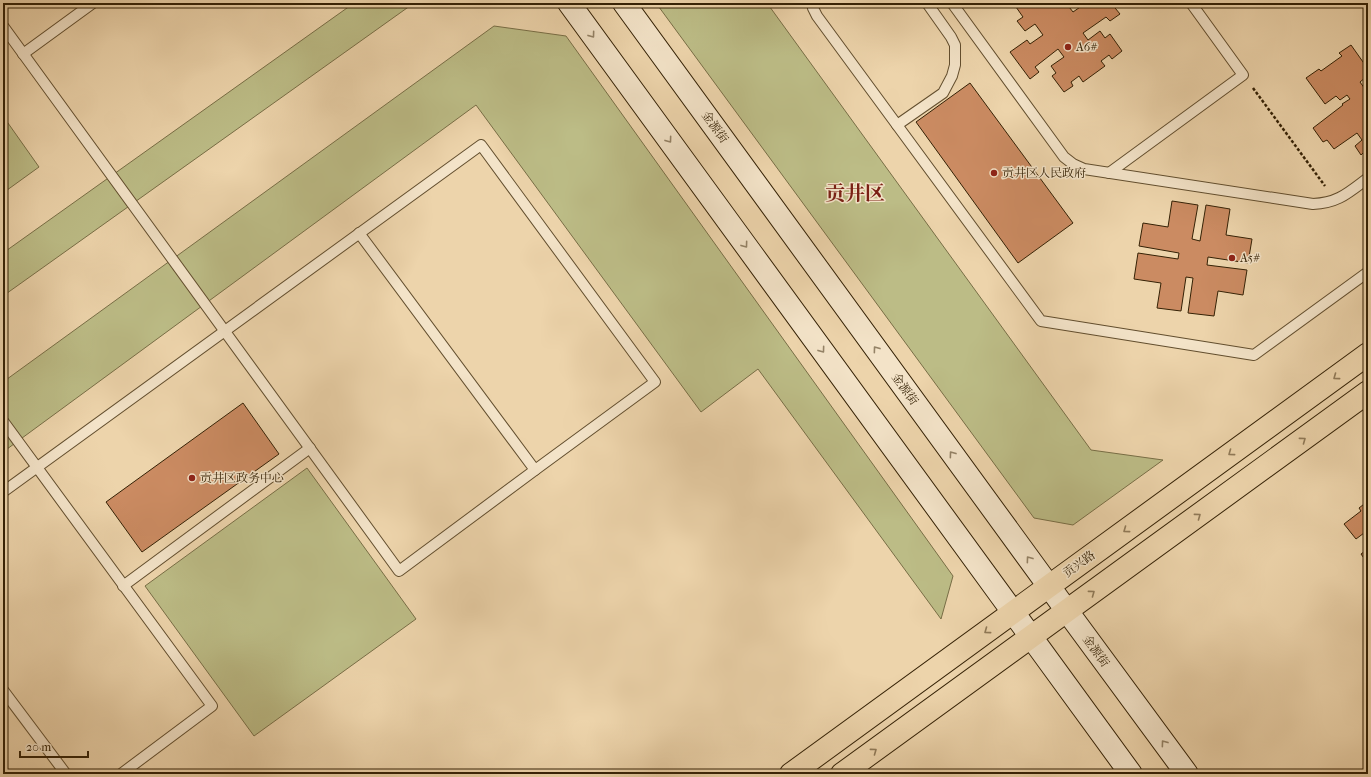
<svg xmlns="http://www.w3.org/2000/svg" width="1371" height="777" viewBox="0 0 1371 777" font-family="'IM FELL French Canon','Noto Serif SC',serif">
<rect width="100%" height="100%" fill="#edd4ab"/>
<filter id="stains"><feTurbulence type="fractalNoise" baseFrequency=".005" numOctaves="4"/><feColorMatrix values="0 0 0 0 .2 0 0 0 0 .09 0 0 0 0 .02 0 0 0 .5 -.17"/></filter>
<radialGradient id="worn" r=".72"><stop offset=".6" stop-color="#630" stop-opacity="0"/><stop offset="1" stop-color="#630" stop-opacity=".3"/></radialGradient>
<g fill="#bcbc86" stroke="#786e46">
<polygon points="354,3 414,3 3,296 3,253"/>
<polygon points="656,3 767,3 1091,450 1163,460 1073,525 1034,518"/>
<polygon points="494,26 566,36 953,576 941,619 758,369 701,412 476,105 3,452 3,382"/>
<polygon points="3,116 39,167 3,193"/>
<polygon points="307,468 416,619 254,736 145,586"/>
</g>
<g fill="#cb8b62" stroke="#342105">
<polygon points="1022,3 1066,3 1073,12 1086,3 1111,3 1120,14 1110,21 1106,17 1083,33 1088,40 1100,31 1105,38 1110,34 1122,51 1112,59 1109,55 1101,61 1105,66 1083,82 1079,76 1071,82 1073,86 1064,92 1052,76 1056,73 1051,66 1064,57 1058,49 1035,67 1039,72 1030,79 1010,52 1027,40 1030,44 1043,35 1035,24 1025,31 1017,21 1023,17 1016,7"/>
<polygon points="1351,45 1368,69 1368,72 1364,75 1366,77 1360,82 1365,89 1368,87 1368,155 1365,151 1361,155 1355,146 1362,140 1357,133 1334,149 1327,140 1323,142 1313,128 1343,105 1342,104 1350,99 1347,95 1340,100 1336,96 1325,104 1306,78 1319,69 1321,71 1342,56 1339,53"/>
<polygon points="970,83 1073,223 1018,263 916,122"/>
<polygon points="1172,201 1198,205 1192,239 1200,241 1206,205 1230,209 1226,235 1252,239 1248,263 1208,257 1207,265 1247,270 1243,295 1218,291 1214,316 1188,313 1193,278 1186,277 1181,311 1157,308 1161,283 1134,279 1138,253 1178,259 1179,253 1139,246 1143,223 1168,227"/>
<polygon points="243,403 279,454 142,552 106,502"/>
<polygon points="1368,501 1368,530 1356,539 1344,524 1361,511 1359,508"/>
<polygon points="1368,549 1368,564 1361,554"/>
</g>
<g fill="none" stroke-linecap="round" stroke-linejoin="round">
<g stroke="#624e2e" stroke-width="12">
<g id="lane">
<polyline points="812,3 813,8 817,16 1041,321 1254,355 1368,272"/>
<path d="M952 3 1064 157 1073 164 1084 169 1313 204C1338 203 1348 193 1368 178"/>
<polyline points="3,26 399,571 535,470 359,233"/>
<polyline points="23,54 93,3"/>
<polyline points="897,125 943,93 952,76 955,65 955,45 951,37 927,3"/>
<polyline points="1109,173 1243,75 1191,3"/>
<polyline points="3,421 212,706 121,774"/>
<polyline points="3,492 481,145 655,382 535,470"/>
<polyline points="123,586 310,448"/>
<polyline points="3,690 66,774"/>
</g>
</g>
<g stroke="#342105" stroke-width="24">
<g id="secondary">
<polyline points="569,3 1131,774"/>
<polyline points="624,3 1067,611 1187,774"/>
</g>
</g>
<g stroke="#342105" stroke-width="24">
<g id="primary">
<polyline points="791,774 1368,354"/>
<polyline points="842,774 1368,392"/>
</g>
</g>
<polyline stroke="#342105" stroke-width="2.5" stroke-dasharray="3 2" stroke-linecap="butt" points="1253,88 1325,186"/>
<use href="#lane" stroke="#f3e3c8" stroke-width="10"/>
<use href="#secondary" stroke="#f3e3c8" stroke-width="22"/>
<use href="#primary" stroke="#edd4ab" stroke-width="22"/>
</g>
<defs><path id="oneway-chevron" d="M-2-3.5L2.5 0L-2 3.5" fill="none" stroke-width="1.6" stroke-linecap="round" stroke-linejoin="round"/></defs>
<g stroke="#948266">
<use href="#oneway-chevron" transform="translate(592 35) rotate(54)"/>
<use href="#oneway-chevron" transform="translate(669 140) rotate(54)"/>
<use href="#oneway-chevron" transform="translate(745 245) rotate(54)"/>
<use href="#oneway-chevron" transform="translate(876 349) rotate(-126)"/>
<use href="#oneway-chevron" transform="translate(822 350) rotate(54)"/>
<use href="#oneway-chevron" transform="translate(952 454) rotate(-126)"/>
<use href="#oneway-chevron" transform="translate(1029 559) rotate(-126)"/>
<use href="#oneway-chevron" transform="translate(1164 743) rotate(-126)"/>
</g>
<g stroke="#907a58">
<use href="#oneway-chevron" transform="translate(1336 377) rotate(144)"/>
<use href="#oneway-chevron" transform="translate(1303 440) rotate(-36)"/>
<use href="#oneway-chevron" transform="translate(1231 453) rotate(144)"/>
<use href="#oneway-chevron" transform="translate(1198 516) rotate(-36)"/>
<use href="#oneway-chevron" transform="translate(1126 530) rotate(144)"/>
<use href="#oneway-chevron" transform="translate(1092 593) rotate(-36)"/>
<use href="#oneway-chevron" transform="translate(987 631) rotate(144)"/>
<use href="#oneway-chevron" transform="translate(874 751) rotate(-36)"/>
</g>
<g fill="#8f2418" stroke="#f3e3c8" stroke-width="1.5">
<circle cx="1068" cy="47" r="4"/>
<circle cx="994" cy="173" r="4"/>
<circle cx="1232" cy="258" r="4"/>
<circle cx="192" cy="478" r="4"/>
</g>
<g text-anchor="middle" dominant-baseline="central" stroke-width="3" stroke-linejoin="round" paint-order="stroke">
<g font-size="12" fill="#342105" stroke="#f3e3c8" text-anchor="start">
<text x="1076" y="47">A6#</text>
<text x="1002" y="173">贡井区人民政府</text>
<text x="1240" y="258">A5#</text>
<text x="200" y="478">贡井区政务中心</text>
</g>
<g font-size="12" fill="#342105" stroke="#f3e3c8">
<text transform="translate(715 127) rotate(54)">金源街</text>
<text transform="translate(905 389) rotate(54)">金源街</text>
<text transform="translate(1079 564) rotate(-36)">贡兴路</text>
<text transform="translate(1096 651) rotate(54)">金源街</text>
</g>
<g font-size="20" font-weight="bold" fill="#7a1f14" stroke="#f3e3c8">
<text x="855" y="193">贡井区</text>
</g>
</g>
<rect width="1371" height="777" fill="none" stroke="#edd4ab" stroke-width="16"/>
<rect x="4" y="4" width="1363" height="769" fill="none" stroke="#342105" stroke-width="2"/>
<rect x="8" y="8" width="1355" height="761" fill="none" stroke="#342105"/>
<path d="M20 751v6h68v-6" fill="none" stroke="#342105" stroke-width="2"/>
<text x="26" y="751" font-size="12" fill="#342105" stroke="#f3e3c8" stroke-width="3" paint-order="stroke">20 m</text>
<rect width="100%" height="100%" filter="url(#stains)"/>
<rect width="100%" height="100%" fill="url(#worn)"/>
</svg>
